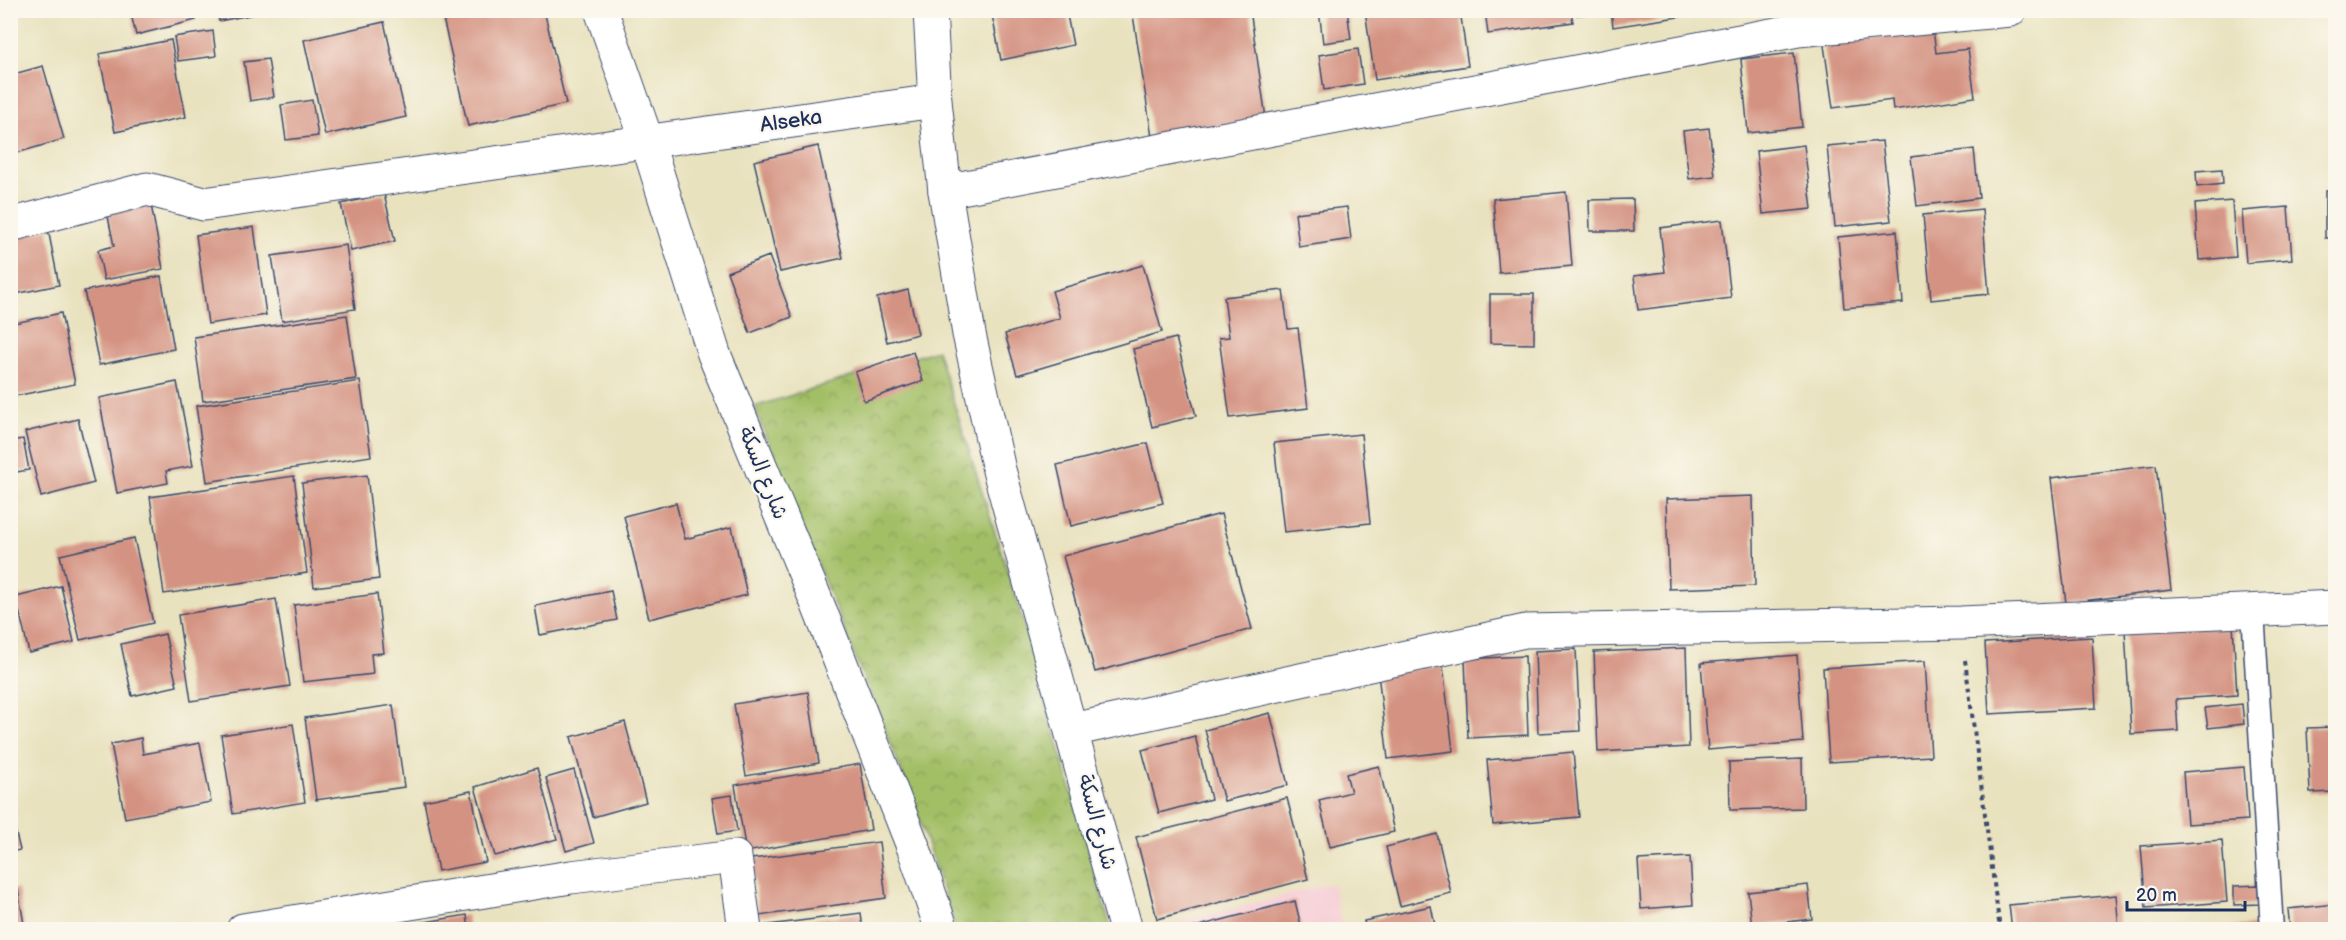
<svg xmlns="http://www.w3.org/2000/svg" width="2346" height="940" viewBox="0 0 2346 940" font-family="'Balsamiq Sans','Playpen Sans Arabic',sans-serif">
<defs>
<pattern id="park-crowns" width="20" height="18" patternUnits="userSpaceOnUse" patternTransform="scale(1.5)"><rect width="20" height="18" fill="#a3bf66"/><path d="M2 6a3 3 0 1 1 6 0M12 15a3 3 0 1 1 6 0" fill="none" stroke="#849c57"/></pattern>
</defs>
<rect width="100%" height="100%" fill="#fbf7ec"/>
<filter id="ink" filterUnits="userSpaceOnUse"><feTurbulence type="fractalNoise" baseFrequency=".0167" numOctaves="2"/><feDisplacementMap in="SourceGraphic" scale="12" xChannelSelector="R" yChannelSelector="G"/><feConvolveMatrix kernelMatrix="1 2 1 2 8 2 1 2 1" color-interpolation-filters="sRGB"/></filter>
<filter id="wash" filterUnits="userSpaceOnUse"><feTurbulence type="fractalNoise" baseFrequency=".008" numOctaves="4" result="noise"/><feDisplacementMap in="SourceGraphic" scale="24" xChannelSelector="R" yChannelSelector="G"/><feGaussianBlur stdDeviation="1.35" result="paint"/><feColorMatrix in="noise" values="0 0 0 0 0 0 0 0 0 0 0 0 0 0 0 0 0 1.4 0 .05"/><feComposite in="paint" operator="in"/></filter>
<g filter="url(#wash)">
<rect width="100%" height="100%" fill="#e9e2bf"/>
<polygon fill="#f6cfd7" points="1332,883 1343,929 1151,930"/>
<polygon fill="url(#park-crowns)" stroke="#5f7762" stroke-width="1.5" points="937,350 1019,608 1111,929 956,929 910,792 754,407"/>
<g id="blocks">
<g fill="#d49382">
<polygon points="130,10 194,10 196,20 136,35"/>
<polygon points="217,10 265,10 266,12 219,21"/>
<polygon points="441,10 544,10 566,104 468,126"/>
<polygon points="991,10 1066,10 1073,45 1001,60"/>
<polygon points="1162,10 1250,10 1266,118 1152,137 1133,15"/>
<polygon points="1319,10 1347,10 1351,39 1323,43"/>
<polygon points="1365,10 1460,10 1468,66 1375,80"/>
<polygon points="1485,10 1571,10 1573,22 1488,34"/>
<polygon points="1577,10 1600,10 1600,13 1577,15"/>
<polygon points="1611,10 1697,10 1697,14 1613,27"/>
<polygon points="384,22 406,117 325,135 304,40"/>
<polygon points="1933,29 1936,53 1968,49 1975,97 1893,110 1892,100 1833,108 1824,45"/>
<polygon points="213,31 216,56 178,61 174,37"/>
<polygon points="171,40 186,117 115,132 99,54"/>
<polygon points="1358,49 1363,84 1324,90 1319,55"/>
<polygon points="1794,53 1802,127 1748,133 1741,59"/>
<polygon points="268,59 274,97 250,101 244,62"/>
<polygon points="43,66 64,139 10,155 10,75"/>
<polygon points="312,100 318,136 286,140 281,105"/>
<polygon points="1709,128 1715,176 1689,179 1683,131"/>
<polygon points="1882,141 1891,221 1835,227 1827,146"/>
<polygon points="1804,145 1812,209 1763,214 1756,151"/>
<polygon points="818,146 843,258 780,272 754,161"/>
<polygon points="1974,149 1979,198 1917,206 1911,157"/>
<polygon points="2222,169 2223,184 2197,187 2196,171"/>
<rect x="2325" y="191" width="11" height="47"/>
<polygon points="1566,192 1572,266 1499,273 1493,199"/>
<polygon points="384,194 395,241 351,251 341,204"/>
<polygon points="150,199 163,269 104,280 98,250 114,246 106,207"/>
<polygon points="1633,199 1634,231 1590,231 1589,200"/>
<polygon points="2232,201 2236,257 2199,260 2195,204"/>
<polygon points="1347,207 1351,239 1299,247 1295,213"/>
<polygon points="2288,207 2292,259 2246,263 2242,211"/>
<polygon points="1982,209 1989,294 1931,300 1923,215"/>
<polygon points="1722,220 1731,298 1638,310 1634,276 1665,272 1660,228"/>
<polygon points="254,227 266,315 208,324 196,235"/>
<polygon points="48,229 59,285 10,295 10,237"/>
<polygon points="1897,231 1903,303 1844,308 1838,237"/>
<polygon points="346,245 355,309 282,321 272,256"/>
<polygon points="769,256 792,317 750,333 727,272"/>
<polygon points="1143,265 1162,332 1017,375 1005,334 1060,318 1052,291"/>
<polygon points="161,276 174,349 99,365 84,291"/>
<polygon points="908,290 918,334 887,342 877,298"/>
<polygon points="1283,290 1288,329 1298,328 1308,408 1230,418 1219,338 1229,337 1224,297"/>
<polygon points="1490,294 1534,294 1534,344 1490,343"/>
<polygon points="61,313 75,384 10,397 10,324"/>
<polygon points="347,315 356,379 203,401 194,337"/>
<polygon points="1176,338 1196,416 1152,427 1133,349"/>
<polygon points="913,352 923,381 864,401 855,372"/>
<polygon points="360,381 371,456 207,482 196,406"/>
<polygon points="177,382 193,466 166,471 168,483 117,493 99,398"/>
<polygon points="78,419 94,483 41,497 25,432"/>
<polygon points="1361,434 1370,523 1284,532 1274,443"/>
<polygon points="23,439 29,470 10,473 10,441"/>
<polygon points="1148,443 1163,503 1071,526 1057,465"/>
<polygon points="2156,465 2171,590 2066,603 2051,478"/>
<polygon points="367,475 379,579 314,587 302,483"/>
<polygon points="294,476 307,573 164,594 150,497"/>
<polygon points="1753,496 1755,586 1669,589 1666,499"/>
<polygon points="676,503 685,539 732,527 747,595 649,619 624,516"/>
<polygon points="1221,514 1252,629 1095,672 1063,556"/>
<polygon points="134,538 153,623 80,640 60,555"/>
<polygon points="61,586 74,642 29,653 16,597"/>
<polygon points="611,591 617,620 540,635 535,606"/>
<polygon points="377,594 384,653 371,654 373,674 303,682 294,605"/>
<polygon points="276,599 290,686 191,701 178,615"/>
<polygon points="2233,624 2237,695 2176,699 2178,731 2131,734 2125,630"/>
<polygon points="165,634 177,686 132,696 121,644"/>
<polygon points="2092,637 2096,708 1989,714 1985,643"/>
<polygon points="1686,648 1689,747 1598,752 1594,652"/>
<polygon points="1576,649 1580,731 1538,733 1535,651"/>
<polygon points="1797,655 1803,742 1708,750 1701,663"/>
<polygon points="1525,656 1528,735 1468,738 1465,659"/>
<polygon points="1925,661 1931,756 1829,762 1823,668"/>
<polygon points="1443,666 1453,751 1388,759 1378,673"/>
<polygon points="808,692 819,763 746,776 734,704"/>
<polygon points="2242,704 2244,724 2208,728 2205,708"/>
<polygon points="393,705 404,787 316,800 305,718"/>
<polygon points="1270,713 1288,785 1224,801 1205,730"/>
<polygon points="625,722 646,802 593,817 571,737"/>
<polygon points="293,724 305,802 233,814 221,735"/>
<polygon points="2336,727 2336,792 2310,793 2307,728"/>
<polygon points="1195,736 1211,799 1159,813 1142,750"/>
<polygon points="141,738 143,754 200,743 211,802 125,818 111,744"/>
<polygon points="1573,752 1579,817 1493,825 1487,760"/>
<polygon points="1802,759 1803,808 1730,810 1729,762"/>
<polygon points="860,764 871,830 746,852 735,785"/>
<polygon points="1379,766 1394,832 1330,847 1319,800 1351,792 1346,774"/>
<polygon points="2244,767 2248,820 2187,824 2183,772"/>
<polygon points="537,768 557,839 495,856 475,787"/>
<polygon points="574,770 594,843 566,851 546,778"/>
<polygon points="471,791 486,862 438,871 424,801"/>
<polygon points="732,795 737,831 718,834 712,798"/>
<polygon points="1287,798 1308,879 1157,919 1136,837"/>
<polygon points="10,810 20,850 10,852"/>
<polygon points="1437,834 1451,893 1400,906 1386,847"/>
<polygon points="2222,840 2227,902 2146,908 2141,846"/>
<polygon points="879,842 886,898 759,916 752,859"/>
<polygon points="1690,857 1693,905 1641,909 1638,860"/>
<polygon points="1808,885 1812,919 1752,926 1748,892"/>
<polygon points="2260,885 2260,904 2234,905 2234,886"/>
<polygon points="18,889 25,930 10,930 10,890"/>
<polygon points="2116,895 2119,930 2012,930 2009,905"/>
<polygon points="1295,901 1302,930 1187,930 1187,929"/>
<polygon points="2336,904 2336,930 2290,930 2288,909"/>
<polygon points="1431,906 1436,930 1366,930 1364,921"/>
<polygon points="861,913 863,930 761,930 761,926"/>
<polygon points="467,915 469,930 407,930 407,925"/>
<polygon points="405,924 405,930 379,930 379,928"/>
<polygon points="2262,924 2263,930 2217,930 2217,928"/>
</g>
</g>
</g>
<g filter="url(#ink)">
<use href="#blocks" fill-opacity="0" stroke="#3a4a6d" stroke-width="1.5"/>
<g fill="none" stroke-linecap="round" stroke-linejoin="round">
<g stroke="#3a4a6d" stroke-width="25">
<polyline id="service" points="2253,611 2272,930"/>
</g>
<g stroke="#3a4a6d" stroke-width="35">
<g id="minor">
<polyline points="945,191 1798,30 2010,10"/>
<polyline points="10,225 147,189 204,204 935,101"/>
<polyline points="1072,730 1525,631 1961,623 2336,607"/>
<polyline points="243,930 571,877 735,857 745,930"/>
</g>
</g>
<g stroke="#3a4a6d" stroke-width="35">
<g id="secondary">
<polyline points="601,10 647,141 714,354 816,600 914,849 942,930"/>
<polyline points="930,10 935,101 945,191 969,334 999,470 1126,930"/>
</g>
</g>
<polyline stroke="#3a4a6d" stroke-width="4" stroke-dasharray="4.5 4.5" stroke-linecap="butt" points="1965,660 2000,930"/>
<use href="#service" stroke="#fff" stroke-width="22"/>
<use href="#minor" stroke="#fff" stroke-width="33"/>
<use href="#secondary" stroke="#fff" stroke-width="33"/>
</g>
</g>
<g text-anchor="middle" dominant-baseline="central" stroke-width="4.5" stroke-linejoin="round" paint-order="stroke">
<g font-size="21" fill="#1b2f5e" stroke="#fbf7ec">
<text transform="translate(791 121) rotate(-8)">Alseka</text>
<text transform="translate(763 473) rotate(68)">شارع السكة</text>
<text transform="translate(1097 822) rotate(75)">شارع السكة</text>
</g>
</g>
<rect width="2346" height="940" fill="none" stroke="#fbf7ec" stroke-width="36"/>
<path d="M2127 901v9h118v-9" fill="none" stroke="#1b2f5e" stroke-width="3"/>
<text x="2136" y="901" font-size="18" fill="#1b2f5e" stroke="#fbf7ec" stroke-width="4.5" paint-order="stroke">20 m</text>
</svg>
